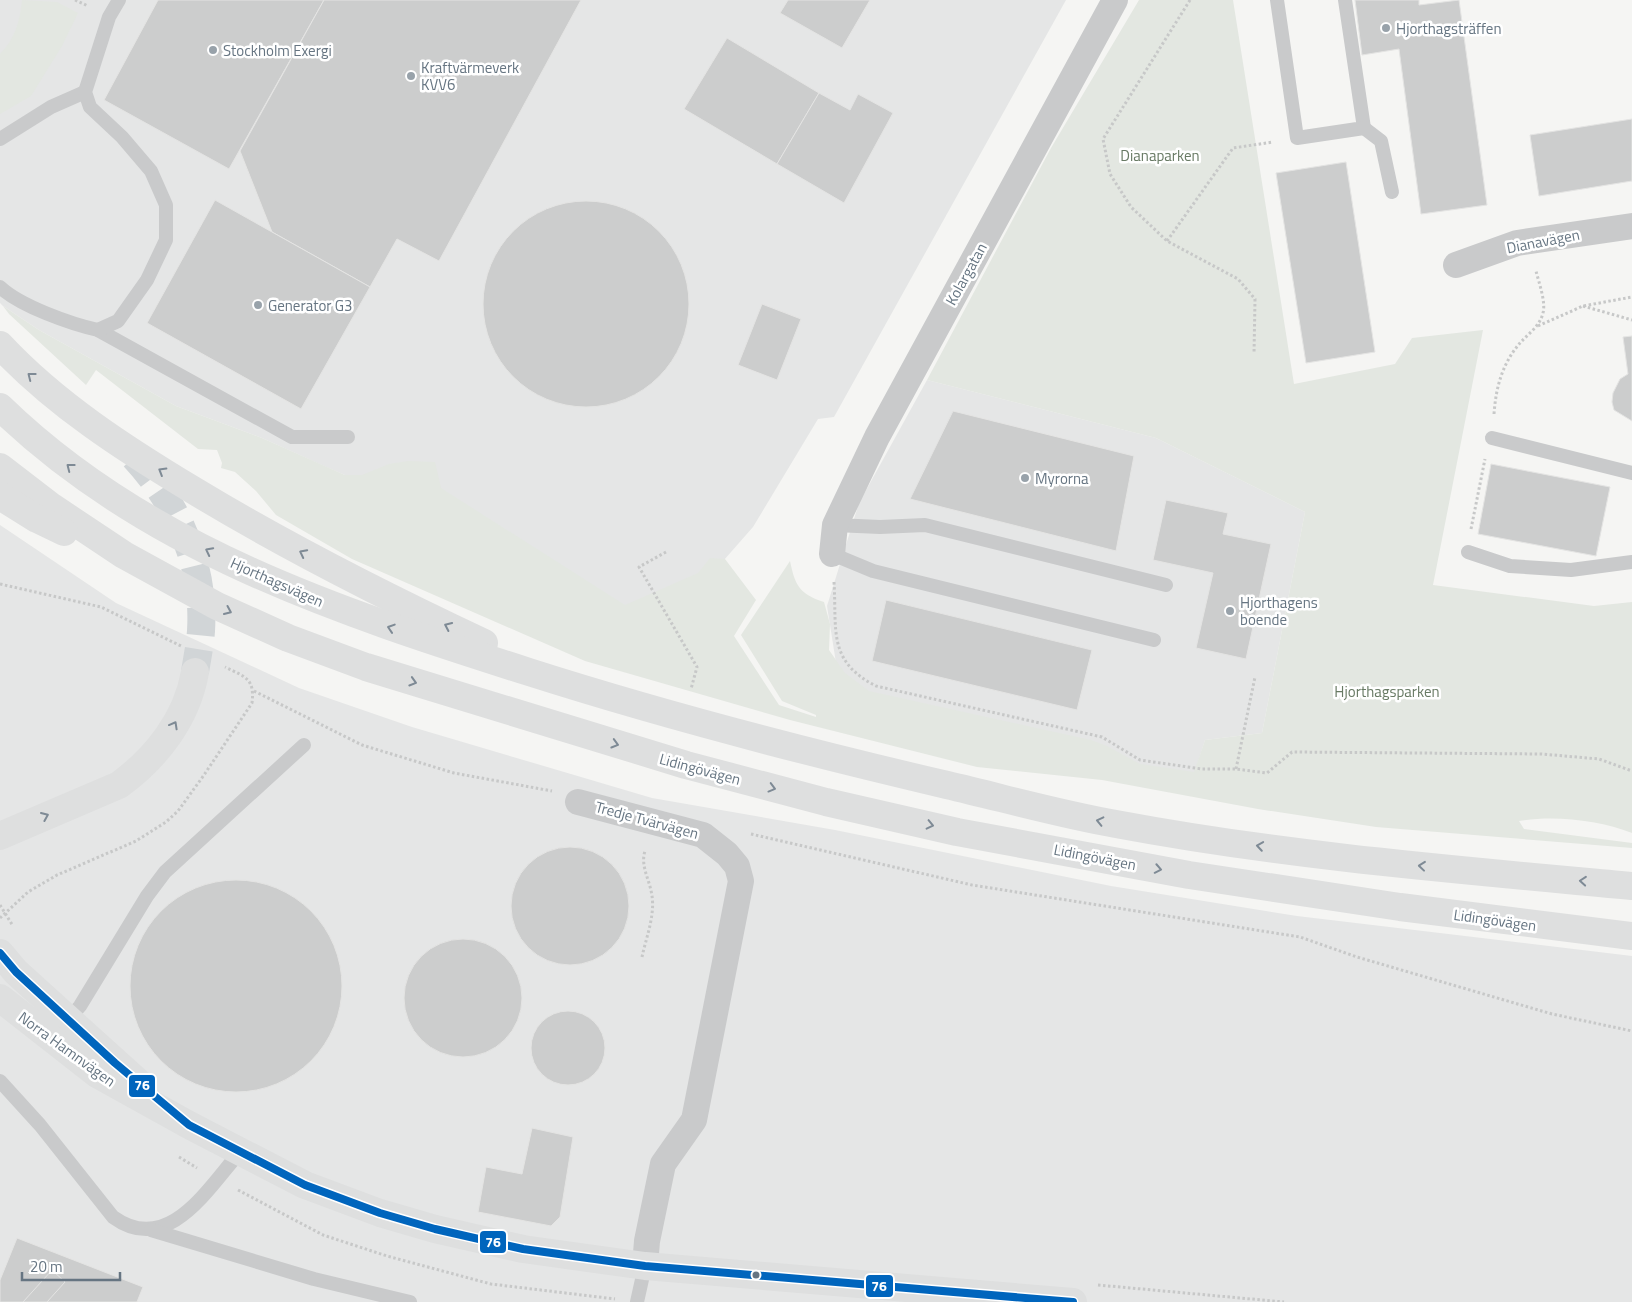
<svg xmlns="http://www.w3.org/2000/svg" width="1632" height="1302" viewBox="0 0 1632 1302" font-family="'Titillium Web',sans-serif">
<rect width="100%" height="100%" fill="#f5f5f3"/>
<g fill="#e5e6e6">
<polygon points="0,0 1066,0 834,417 818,419 753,527 666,626 353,475 345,475 324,466 262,438 176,406 39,330 3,306 0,303"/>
<polygon points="927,380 1156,438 1305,512 1262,733 1205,740 1190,787 846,726 827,606 859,503"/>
<polygon points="0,525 116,603 299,688 412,727 652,798 835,830 1111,886 1297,916 1632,956 1632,1302 0,1302"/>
</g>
<g fill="#e3e7e1">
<path d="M22 0 57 2 78 13 62 46 31 96 0 114V54C15 39 20 21 22 0Z"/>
<path d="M1139 0H1233L1294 384 1395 364 1412 338 1483 330 1433 585 1594 606 1632 602V833C1599 820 1554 815 1519 821L1524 829 1632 843V848L1376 827 1258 809 1102 780 977 767 790 720 585 661 352 559 276 515 256 491 235 472 221 468 222 463 217 450 198 449 96 370 86 385 9 314 3 306 39 330 176 406 262 438 345 475H362L389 464 408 461 435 462 441 488 625 605 698 573 710 558 725 559 756 600 734 636 779 705 816 717V715L782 701 741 635 790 561C795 585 799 594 824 602L830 624 829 650 845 673 869 691 1091 740 1107 746 1140 764 1194 772 1205 740 1262 733 1305 512 1156 438 927 380 1051 148Z"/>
</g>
<g fill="#cccdcd" stroke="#e4e4e3">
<polygon points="158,0 324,0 229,169 104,100"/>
<polygon points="324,0 581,0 439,261 397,239 370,287 272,232 240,151"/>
<polygon points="788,0 870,0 842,48 780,13"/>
<polygon points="1355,0 1419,0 1419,5 1459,0 1487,205 1421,214 1399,49 1362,55"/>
<polygon points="727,38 819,93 777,164 684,109"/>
<polygon points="819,93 850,110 858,94 893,113 844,203 777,164"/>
<polygon points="1632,119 1632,181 1539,196 1530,135"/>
<polygon points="1346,162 1375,352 1306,363 1276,173"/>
<polygon points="215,200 370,287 301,409 147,323"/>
<circle cx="586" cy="304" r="103"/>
<polygon points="762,304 801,319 777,380 738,365"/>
<polygon points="1632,336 1632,421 1614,410 1612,402 1613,393 1620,379 1628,374 1623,337"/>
<polygon points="953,411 1134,456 1116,551 910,499"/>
<polygon points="1491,464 1610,487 1596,556 1478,534"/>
<polygon points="1166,500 1228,513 1223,534 1271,544 1246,659 1196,648 1213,573 1153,560"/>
<polygon points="886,600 1092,650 1077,710 872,661"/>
<circle cx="570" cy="906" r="59"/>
<circle cx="236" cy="986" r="106"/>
<circle cx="463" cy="998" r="59"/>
<circle cx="568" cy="1048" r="37"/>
<polygon points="532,1128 573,1137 560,1217 551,1226 478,1212 486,1167 522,1174"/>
<polygon points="17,1238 143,1287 137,1302 0,1302 0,1280"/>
<polygon points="52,1270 65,1282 47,1302 23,1302"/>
</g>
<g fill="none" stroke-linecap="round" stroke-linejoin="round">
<path stroke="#d1d5d7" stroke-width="28" stroke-dasharray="28 14" stroke-linecap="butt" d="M134 457C178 504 205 566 201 631 200 645 197 659 195 672"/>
<g stroke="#c7c8c8" stroke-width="3" stroke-dasharray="2.5 2.5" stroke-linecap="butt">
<polyline points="75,0 88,6"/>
<polyline points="1190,0 1103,139 1110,174 1131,207 1167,241 1238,279 1255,299 1254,354"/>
<polyline points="1167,241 1233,148 1273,142"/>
<polyline points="1583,306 1632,320"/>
<polyline points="1538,326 1583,306 1632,297"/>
<path d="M1494 414C1496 387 1502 364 1520 343 1528 334 1540 326 1543 313 1546 302 1539 283 1536 271"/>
<polyline points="1471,529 1485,459"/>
<polyline points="666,552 639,567 697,667 691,689"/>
<path d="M834 582C837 630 827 661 876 686L1102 737 1140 760 1202 769H1236L1267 773 1292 752 1542 754 1599 759 1632 771"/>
<polyline points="0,584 101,607 181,646"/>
<polyline points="254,691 362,745 454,773 552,791"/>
<polyline points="1236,769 1255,677"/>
<polyline points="751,834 972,885 1300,937 1357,957 1552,1014 1632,1031"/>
<polyline points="0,905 13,926"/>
<path d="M0 918 28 892 57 875 136 841 166 822 178 811 204 775 252 703C255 678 245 677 225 667"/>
<path d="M642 957C646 938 655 916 652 896 650 880 640 866 645 851"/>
<polyline points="179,1157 197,1168"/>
<polyline points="238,1190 323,1235 387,1256 491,1284 615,1299"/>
<polyline points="1098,1285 1284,1302"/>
</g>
<g stroke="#c9cacb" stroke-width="14">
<polyline points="1277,0 1297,138 1364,128 1345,0"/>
<polyline points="1364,128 1381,141 1392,192"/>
<polyline points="0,139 51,107 85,92"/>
<path d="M0 287C20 306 71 324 98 330L292 437H348"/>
<polyline points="98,330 118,321 147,280 166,240 166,205 151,171 122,137 90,107 85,92 109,17 119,0"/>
<polyline points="1492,438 1632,473"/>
<polyline points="835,525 880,527 925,525 1166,585"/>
<polyline points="1468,552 1510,566 1571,570 1632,562"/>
<polyline points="832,554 873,571 1154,640"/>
<polyline points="68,1020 80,1006 147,896 165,872 304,745"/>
<path d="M0 1081 40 1125 113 1217C168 1257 208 1188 240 1152"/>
<polyline points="151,1230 314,1279 410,1302"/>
<polyline points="637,1302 645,1266"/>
</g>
<g stroke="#c9cacb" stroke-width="26">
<polyline points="1456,265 1517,243 1632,226"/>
<polyline points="832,554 835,525 877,437 1115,0"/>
<polyline points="578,802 703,835 727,854 737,866 741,881 694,1120 663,1164 647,1241 645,1266"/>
</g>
<g stroke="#dedfdf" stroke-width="28">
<polyline points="0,953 16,972 140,1084"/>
<polyline points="0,998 97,1074 189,1125 305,1185 380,1213 435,1229 523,1249 645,1266 1073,1302"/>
</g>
<g stroke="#dedfdf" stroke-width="28">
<path d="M0 345C55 404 125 449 193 490 287 547 384 596 484 643"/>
<path d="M0 407C146 549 340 612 529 672 667 716 806 752 947 785 1003 798 1059 814 1116 824 1286 856 1460 870 1632 886"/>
<polyline points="0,467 52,507 124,555 217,606 288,638 366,667 686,765 826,802 957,832 1189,875 1400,907 1632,936"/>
<polyline points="0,496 37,519 64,532"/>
<path d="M0 836 119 785C156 758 187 719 195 672"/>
</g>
<g stroke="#fff" stroke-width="11">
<polyline id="bus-1" points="0,953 16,972 115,1063 189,1125 305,1185 380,1213 435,1229 523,1249 645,1266 1073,1302"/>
</g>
<use href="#bus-1" stroke="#0065bd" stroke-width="8"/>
</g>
<defs><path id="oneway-chevron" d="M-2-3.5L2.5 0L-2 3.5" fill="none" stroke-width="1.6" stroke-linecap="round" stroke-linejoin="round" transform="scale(1.25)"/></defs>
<g stroke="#7e8a95">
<use href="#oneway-chevron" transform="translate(31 376) rotate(-142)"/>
<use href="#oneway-chevron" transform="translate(70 467) rotate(-142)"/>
<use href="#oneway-chevron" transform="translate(162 471) rotate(-149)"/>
<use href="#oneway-chevron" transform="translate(209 551) rotate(-153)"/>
<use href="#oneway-chevron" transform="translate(303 553) rotate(-153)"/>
<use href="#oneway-chevron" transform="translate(228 611) rotate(24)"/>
<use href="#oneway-chevron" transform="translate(448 626) rotate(-155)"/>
<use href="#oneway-chevron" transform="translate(391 628) rotate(-162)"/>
<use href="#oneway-chevron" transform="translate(413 682) rotate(17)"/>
<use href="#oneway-chevron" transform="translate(174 725) rotate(-61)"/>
<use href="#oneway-chevron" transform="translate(615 744) rotate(16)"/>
<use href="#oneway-chevron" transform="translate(772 788) rotate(15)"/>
<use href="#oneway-chevron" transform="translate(45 816) rotate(-23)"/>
<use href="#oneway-chevron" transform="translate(1100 821) rotate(-167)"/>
<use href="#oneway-chevron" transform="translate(930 825) rotate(13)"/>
<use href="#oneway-chevron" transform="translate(1260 846) rotate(-171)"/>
<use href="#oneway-chevron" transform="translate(1422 866) rotate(-174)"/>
<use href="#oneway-chevron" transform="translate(1158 869) rotate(11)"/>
<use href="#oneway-chevron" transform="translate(1583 881) rotate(-175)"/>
</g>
<g fill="#98a2aa" stroke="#fff" stroke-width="2">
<circle cx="1386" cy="28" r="5"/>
<circle cx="213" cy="50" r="5"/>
<circle cx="411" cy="76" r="5"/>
<circle cx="258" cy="305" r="5"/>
<circle cx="1025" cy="478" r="5"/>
<circle cx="1230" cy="611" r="5"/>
</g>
<circle fill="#667582" stroke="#fff" stroke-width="2" cx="756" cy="1275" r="4.5"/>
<g text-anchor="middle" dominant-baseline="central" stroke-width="5" stroke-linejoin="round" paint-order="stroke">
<g font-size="15" fill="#667582" stroke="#fff" text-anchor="start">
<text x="1396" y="28">Hjorthagsträffen</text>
<text x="223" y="50">Stockholm Exergi</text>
<text x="421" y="67">Kraftvärmeverk<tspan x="421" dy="17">KVV6</tspan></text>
<text x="268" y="305">Generator G3</text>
<text x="1035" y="478">Myrorna</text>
<text x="1240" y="602">Hjorthagens<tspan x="1240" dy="17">boende</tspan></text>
</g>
<g font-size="15" fill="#687a64" stroke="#fff">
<text x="1160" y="155">Dianaparken</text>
<text x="1387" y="691">Hjorthagsparken</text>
</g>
<g font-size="15" fill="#667582" stroke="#fff">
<text transform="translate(1543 241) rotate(-11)">Dianavägen</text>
<text transform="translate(966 274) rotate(-61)">Kolargatan</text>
<text transform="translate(277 582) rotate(24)">Hjorthagsvägen</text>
<text transform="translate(700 769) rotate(15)">Lidingövägen</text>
<text transform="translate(647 820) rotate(15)">Tredje Tvärvägen</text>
<text transform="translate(1095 857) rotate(11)">Lidingövägen</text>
<text transform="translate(1495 920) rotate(8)">Lidingövägen</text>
<text transform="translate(67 1049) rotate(36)">Norra Hamnvägen</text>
</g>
</g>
<g stroke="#fff" stroke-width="2">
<rect x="128" y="1074" width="28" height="24" rx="5" fill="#0065bd"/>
<rect x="479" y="1230" width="28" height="24" rx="5" fill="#0065bd"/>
<rect x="865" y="1274" width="29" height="24" rx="5" fill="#0065bd"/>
</g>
<g font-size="14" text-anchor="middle" font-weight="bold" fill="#fff">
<text x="142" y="1090">76</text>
<text x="493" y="1247">76</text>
<text x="879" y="1291">76</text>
</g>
<path d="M22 1272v8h98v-8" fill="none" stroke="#667582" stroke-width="2.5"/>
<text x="30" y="1272" font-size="15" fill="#667582" stroke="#ffffff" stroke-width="4" paint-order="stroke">20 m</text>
</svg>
